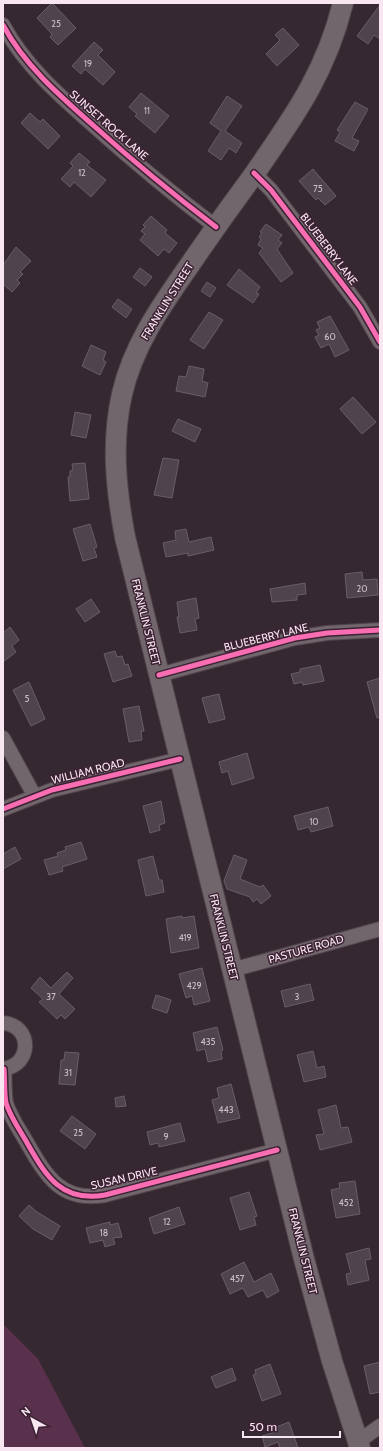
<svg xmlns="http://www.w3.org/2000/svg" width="383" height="1451" viewBox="0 0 383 1451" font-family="Cabin,sans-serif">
<rect width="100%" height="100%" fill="#362831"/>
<polygon fill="#5a314d" points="3,1324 38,1359 85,1448 3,1448"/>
<g fill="#50444c" stroke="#6a5e66">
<polygon points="52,3 76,28 58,45 50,37 52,34 37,18"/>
<polygon points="380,5 380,39 374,35 368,44 357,36"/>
<polygon points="283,28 299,45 277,66 266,54 280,40 275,35"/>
<polygon points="94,42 103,50 98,55 115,72 103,85 85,69 81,74 72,66"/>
<polygon points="141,93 169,116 155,133 135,116 137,114 129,107"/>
<polygon points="227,96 242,106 225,131 242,143 236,153 229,148 221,160 208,151 221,131 210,123"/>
<polygon points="355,102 368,109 352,138 359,141 354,151 335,141 340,132 337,130"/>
<polygon points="30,113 40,122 43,119 60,136 48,149 21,123"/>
<polygon points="79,153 90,162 87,165 106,180 91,197 74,182 70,187 61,179 73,166 70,163"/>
<polygon points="313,169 336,196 325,205 318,198 316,200 299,181"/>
<polygon points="151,216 167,230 165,233 177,243 169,253 164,249 158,256 140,240 145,234 141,231 145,227 143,225"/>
<polygon points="266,224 282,235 278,240 282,243 277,249 293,273 281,282 259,253 263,248 258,245 261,239 259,237 262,233 260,232"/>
<polygon points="16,247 31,261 20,272 23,274 17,280 20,283 12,292 3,284 3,265"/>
<polygon points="140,268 152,277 145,286 133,277"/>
<polygon points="239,269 260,287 256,293 259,294 253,303 227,285"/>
<polygon points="207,282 216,288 210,297 201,291"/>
<polygon points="118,299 132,309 126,318 112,307"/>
<polygon points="209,312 223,320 204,349 190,340"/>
<polygon points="330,316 349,350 335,357 329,344 321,348 315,337 319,335 316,330 320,328 317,322"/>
<polygon points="91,345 106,352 103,360 106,362 100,375 82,366"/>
<polygon points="189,366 204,369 202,381 208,383 205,397 176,391 179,376 186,377"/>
<polygon points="353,397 376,422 362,434 340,409"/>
<polygon points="75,412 91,415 86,438 71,435"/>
<polygon points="178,419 201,429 195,442 172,431"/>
<polygon points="163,458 179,460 172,498 154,495"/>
<polygon points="85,463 89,499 70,501 68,477 70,477 70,471 73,470 72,464"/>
<polygon points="90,524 97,547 94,548 97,557 83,561 73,529"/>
<polygon points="186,529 189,542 211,537 214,550 188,556 188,553 166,557 163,543 176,540 175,531"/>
<polygon points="362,572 363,580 377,579 378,595 347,598 345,574"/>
<polygon points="305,583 306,594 297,595 297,600 272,602 270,589"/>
<polygon points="196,598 199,618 195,619 197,630 180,633 177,617 179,617 177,602"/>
<polygon points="91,599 100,612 85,622 76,609"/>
<polygon points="10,627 19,640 12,646 16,652 3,662 3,633"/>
<polygon points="115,651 117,657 122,656 125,665 128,664 132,676 113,682 104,654"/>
<polygon points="320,665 324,681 303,685 302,682 294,684 291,674 300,672 300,669"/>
<polygon points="380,678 380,717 377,718 367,682"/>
<polygon points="29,682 45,719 31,726 13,690"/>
<polygon points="219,694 225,719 209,723 202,698"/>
<polygon points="139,706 144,731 141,731 142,740 129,742 123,709"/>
<polygon points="247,753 254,778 232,785 228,771 222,773 219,762"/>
<polygon points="161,801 165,823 159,825 160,830 150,833 143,806"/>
<polygon points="328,807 333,826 311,832 309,827 298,830 294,816"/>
<polygon points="81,842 87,859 62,867 63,871 49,875 44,860 58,856 57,853 66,850 65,847"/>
<polygon points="15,847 21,859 3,869 3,854"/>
<polygon points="234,855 247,860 240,879 260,887 263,885 271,896 261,904 257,899 253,902 250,897 227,889 224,881"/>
<polygon points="153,856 159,880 162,880 164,892 146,896 138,860"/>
<polygon points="182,916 182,918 194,916 199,948 171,953 166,919"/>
<polygon points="202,968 210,1001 194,1005 192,996 186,998 179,974"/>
<polygon points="67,972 73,978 59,994 75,1009 65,1019 61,1015 57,1019 39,1002 43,999 31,988 40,977 51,988"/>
<polygon points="310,984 314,1000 285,1007 281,991"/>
<polygon points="156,995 171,1000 167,1013 152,1008"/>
<polygon points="217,1027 223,1050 221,1051 222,1059 208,1062 205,1049 197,1051 193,1033"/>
<polygon points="313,1051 317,1068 324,1066 326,1077 304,1082 297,1055"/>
<polygon points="65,1052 79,1053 75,1085 59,1084 61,1060 64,1060"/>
<polygon points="231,1084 240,1118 218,1123 212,1100 219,1098 217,1088"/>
<polygon points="124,1096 126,1106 116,1107 115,1098"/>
<polygon points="336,1105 341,1128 348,1127 352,1142 320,1150 316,1135 324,1134 318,1110"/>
<polygon points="72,1116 96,1134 85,1149 60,1131"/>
<polygon points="180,1123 185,1141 159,1147 158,1143 150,1145 147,1132"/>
<polygon points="355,1181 360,1214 336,1218 331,1190 340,1188 339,1183"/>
<polygon points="249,1192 257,1216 254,1217 256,1225 240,1230 230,1198"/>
<polygon points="29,1205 37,1212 60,1226 52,1240 33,1229 19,1216"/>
<polygon points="179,1207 185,1224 154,1234 149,1218"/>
<polygon points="110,1222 110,1225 118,1223 122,1237 113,1238 115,1244 105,1247 103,1240 90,1243 86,1228"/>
<polygon points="369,1248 371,1259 365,1260 369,1280 348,1285 346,1274 351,1273 346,1254"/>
<polygon points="244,1262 254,1282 271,1273 279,1291 267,1298 263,1290 248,1297 243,1288 230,1294 221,1274"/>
<polygon points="380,1362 380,1392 370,1394 364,1366"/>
<polygon points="270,1364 281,1394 262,1401 253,1375 256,1374 255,1370"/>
<polygon points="232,1368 236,1380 216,1388 211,1377"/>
<polygon points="289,1422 298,1448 280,1448 278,1442 265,1447 262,1436 275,1432 274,1428"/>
</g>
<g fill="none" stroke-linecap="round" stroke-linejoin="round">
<g stroke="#51444c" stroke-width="16">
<g id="street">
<path d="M3 25C25 66 60 96 94 126 133 161 174 195 216 227"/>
<polyline points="254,173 271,190 360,307 380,342"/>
<polyline points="159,675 295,638 327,633 380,630"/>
<polyline points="3,738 34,795"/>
<polyline points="3,809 52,790 180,759"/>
<polyline points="232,970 380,929"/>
<path d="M3 1023C32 1025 33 1065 3 1069"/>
<path d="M4 1069C5 1080 4 1092 6 1103 10 1116 19 1129 26 1141 45 1174 60 1203 105 1195L277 1150"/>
<polyline points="358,1442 380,1426"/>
</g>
</g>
<g stroke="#51444c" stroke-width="22">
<path id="secondary" d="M343 3C326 72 295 115 255 173 232 204 210 235 189 266 161 306 133 346 122 394 111 443 116 489 125 537L304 1259 332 1361 360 1448"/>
</g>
<use href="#street" stroke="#71666c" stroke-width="14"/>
<use href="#secondary" stroke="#71666c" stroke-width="20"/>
<g stroke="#3c2233" stroke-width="8">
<g id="cycleway">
<path d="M3 25C25 66 60 96 94 126 133 161 174 195 216 227"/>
<polyline points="254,173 271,190 360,307 380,342"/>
<polyline points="159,675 295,638 327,633 380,630"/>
<polyline points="3,809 52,790 180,759"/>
<path d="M4 1069C5 1080 4 1092 6 1103 10 1116 19 1129 26 1141 45 1174 60 1203 105 1195L277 1150"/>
</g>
</g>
<use href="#cycleway" stroke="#f96db3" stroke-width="5"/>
</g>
<g text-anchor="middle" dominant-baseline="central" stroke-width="3" stroke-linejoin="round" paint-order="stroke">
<g font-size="9" fill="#cebec8">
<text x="56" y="23">25</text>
<text x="88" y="63">19</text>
<text x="147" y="110">11</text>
<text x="82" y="172">12</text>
<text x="318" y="188">75</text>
<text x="330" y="336">60</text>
<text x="362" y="588">20</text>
<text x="27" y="698">5</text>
<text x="314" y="821">10</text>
<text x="185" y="937">419</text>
<text x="194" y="985">429</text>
<text x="51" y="996">37</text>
<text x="297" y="996">3</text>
<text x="208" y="1041">435</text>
<text x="68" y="1072">31</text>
<text x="226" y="1109">443</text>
<text x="78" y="1132">25</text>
<text x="166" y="1136">9</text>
<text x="346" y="1202">452</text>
<text x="167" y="1221">12</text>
<text x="104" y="1232">18</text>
<text x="237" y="1278">457</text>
</g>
<g font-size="11" fill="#f8e6f1" stroke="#3c2233">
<text transform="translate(109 125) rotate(41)">SUNSET ROCK LANE</text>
<text transform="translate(329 249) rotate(53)">BLUEBERRY LANE</text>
<text transform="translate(167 301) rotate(-58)">FRANKLIN STREET</text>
<text transform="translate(146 622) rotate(76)">FRANKLIN STREET</text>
<text transform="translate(266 637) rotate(-14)">BLUEBERRY LANE</text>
<text transform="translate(88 771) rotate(-14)">WILLIAM ROAD</text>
<text transform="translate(224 937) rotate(76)">FRANKLIN STREET</text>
<text transform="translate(306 949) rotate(-16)">PASTURE ROAD</text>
<text transform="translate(124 1178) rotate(-13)">SUSAN DRIVE</text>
<text transform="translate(303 1251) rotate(76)">FRANKLIN STREET</text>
</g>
</g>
<rect width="383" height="1451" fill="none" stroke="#f8e6f1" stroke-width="8"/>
<g transform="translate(32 1419) rotate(320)" stroke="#3c2233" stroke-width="3" paint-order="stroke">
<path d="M0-3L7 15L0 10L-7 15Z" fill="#f8e6f1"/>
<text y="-6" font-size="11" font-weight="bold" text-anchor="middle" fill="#f8e6f1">N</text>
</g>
<path d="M243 1431v6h97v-6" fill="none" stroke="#f8e6f1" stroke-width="2"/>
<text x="249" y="1431" font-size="12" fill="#f8e6f1" stroke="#3c2233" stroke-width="3" paint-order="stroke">50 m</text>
</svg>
